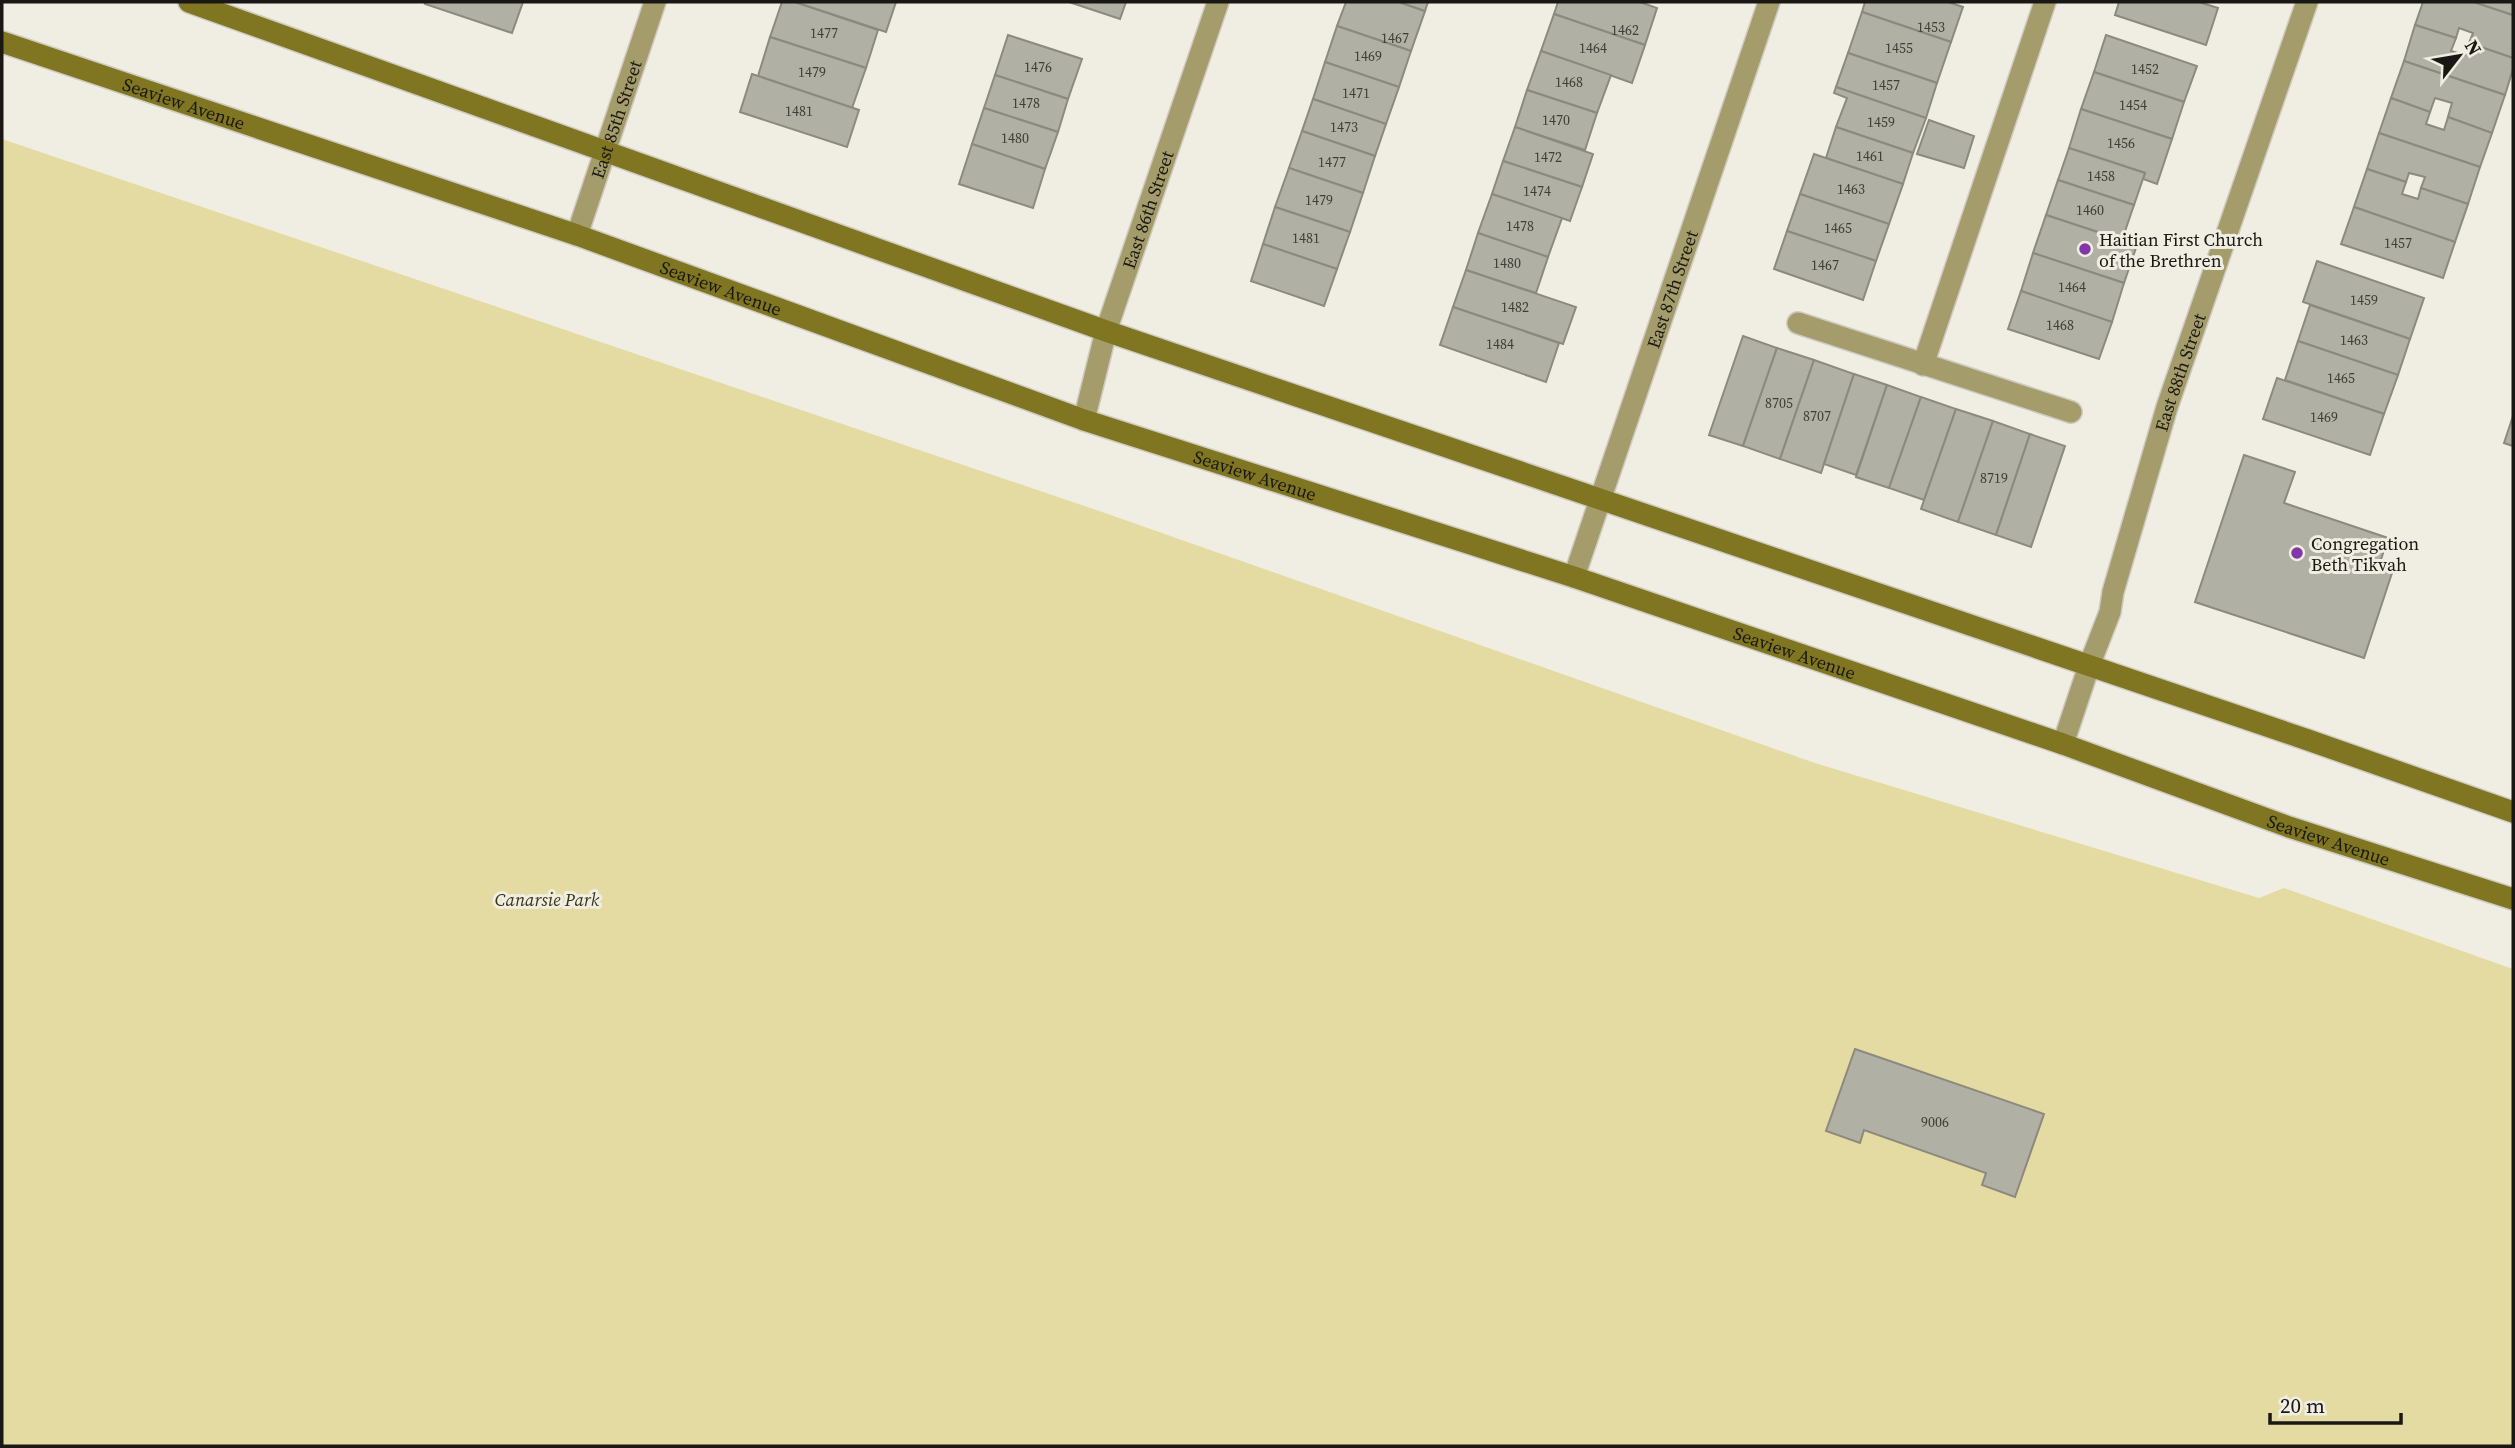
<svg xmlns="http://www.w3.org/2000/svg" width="2515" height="1448" viewBox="0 0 2515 1448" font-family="'Source Serif 4',serif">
<rect width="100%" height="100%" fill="#f0eee2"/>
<polygon fill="#e3dba1" points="2,139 1105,513 1815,763 2259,898 2284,888 2513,969 2513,1446 2,1446"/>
<g fill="#b1b0a4" stroke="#8c8a7f" stroke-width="2">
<polygon points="426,2 523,2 512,33 425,4"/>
<polygon points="782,2 795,2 878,30 866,68 770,37"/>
<polygon points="795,2 896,2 886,32"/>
<polygon points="1069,2 1126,2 1120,19"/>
<polygon points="1346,2 1399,2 1425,11 1411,51 1337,26"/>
<polygon points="1399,2 1428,2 1425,11"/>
<polygon points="1558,2 1640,2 1657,8 1645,45 1554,14"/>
<polygon points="1865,2 1948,2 1963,7 1951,42 1862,12"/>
<polygon points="2119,2 2199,2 2218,8 2206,45 2115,15"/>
<polygon points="2423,2 2474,2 2513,15 2513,58 2469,43 2473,33 2459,28 2456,38 2415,25"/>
<polygon points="2474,2 2513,2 2513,15"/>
<polygon points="1862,12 1951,42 1937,83 1848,53"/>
<polygon points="1554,14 1645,45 1632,83 1541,51"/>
<polygon points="2415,25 2456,38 2451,51 2465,55 2469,43 2513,58 2513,69 2505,95 2404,61"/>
<polygon points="1337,26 1411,51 1399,87 1325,62"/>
<polygon points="1008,35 1082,59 1068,99 995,75"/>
<polygon points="2106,35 2197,66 2184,102 2094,72"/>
<polygon points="770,37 866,68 852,108 758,76"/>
<polygon points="1541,51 1611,75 1597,113 1527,90"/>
<polygon points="1848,53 1937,83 1926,118 1836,87"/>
<polygon points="2404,61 2505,95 2492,133 2448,117 2452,103 2435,98 2430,112 2391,98"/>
<polygon points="1325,62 1399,87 1386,124 1313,99"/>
<polygon points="2094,72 2184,102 2172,139 2081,109"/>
<polygon points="752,74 859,110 847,147 740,112"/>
<polygon points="995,75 1068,99 1058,132 984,108"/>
<polygon points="1836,87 1926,118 1913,153 1836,127 1847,98 1834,93"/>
<polygon points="1527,90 1597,113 1585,150 1515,127"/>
<polygon points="2391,98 2430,112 2426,124 2444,130 2448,117 2492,133 2480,167 2379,133"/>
<polygon points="1313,99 1386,124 1375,156 1302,131"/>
<polygon points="984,108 1058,132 1045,169 972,144"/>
<polygon points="2081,109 2172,139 2157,184 2143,179 2145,173 2069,148"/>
<polygon points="1929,120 1974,136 1964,168 1917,154"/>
<polygon points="1515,127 1593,154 1582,187 1503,161"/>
<polygon points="1836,127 1913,153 1903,184 1826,158"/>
<polygon points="1302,131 1375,156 1363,193 1289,168"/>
<polygon points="2379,133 2480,167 2468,204 2421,188 2425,177 2409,173 2406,182 2367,169"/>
<polygon points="972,144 1045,169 1033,208 959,184"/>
<polygon points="2069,148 2145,173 2134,205 2058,180"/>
<polygon points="1814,154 1903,184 1889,224 1800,194"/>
<polygon points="1503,161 1582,187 1570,221 1492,194"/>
<polygon points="1289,168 1363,193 1350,232 1275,207"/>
<polygon points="2367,169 2406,182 2402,194 2418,199 2421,188 2468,204 2455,242 2354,207"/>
<polygon points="2058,180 2134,205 2122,240 2046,215"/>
<polygon points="1492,194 1562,218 1548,257 1478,233"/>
<polygon points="1800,194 1889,224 1876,261 1787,231"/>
<polygon points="1275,207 1350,232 1337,269 1263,244"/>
<polygon points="2354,207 2455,242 2443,278 2341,244"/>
<polygon points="2046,215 2137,245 2124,283 2033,253"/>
<polygon points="1787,231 1876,261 1863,300 1774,269"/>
<polygon points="1478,233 1548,257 1536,293 1466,270"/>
<polygon points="1263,244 1337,269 1324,306 1251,281"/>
<polygon points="2033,253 2124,283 2112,322 2021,291"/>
<polygon points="2317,261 2424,298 2410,339 2303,302"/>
<polygon points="1466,270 1576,307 1563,344 1453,307"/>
<polygon points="2021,291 2112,322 2099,359 2008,329"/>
<polygon points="2310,305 2410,339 2398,375 2298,341"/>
<polygon points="1453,307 1559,343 1546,382 1440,345"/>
<polygon points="1743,336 1777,348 1743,446 1709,435"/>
<polygon points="2298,341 2398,375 2384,414 2285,380"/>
<polygon points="1777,348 1814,360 1780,459 1743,446"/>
<polygon points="1814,360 1854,374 1821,473 1780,459"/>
<polygon points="1854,374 1887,385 1856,475 1824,464"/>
<polygon points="2277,378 2384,414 2370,455 2263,419"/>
<polygon points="1887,385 1921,397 1889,488 1856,477"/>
<polygon points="1921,397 1956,409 1924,500 1889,488"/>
<polygon points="1956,409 1993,421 1958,522 1921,509"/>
<polygon points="2513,416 2513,446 2504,443"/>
<polygon points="1993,421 2030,434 1996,535 1958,522"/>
<polygon points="2030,434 2065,446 2031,547 1996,535"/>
<polygon points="2244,455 2295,472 2284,503 2388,538 2378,569 2392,573 2364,658 2195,602"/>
<polygon points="1855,1049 2044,1114 2015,1197 1982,1185 1986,1173 1864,1130 1860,1143 1826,1131"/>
</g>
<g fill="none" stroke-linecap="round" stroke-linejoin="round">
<g stroke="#ceccc1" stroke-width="24">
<g id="lane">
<polyline points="1798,323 2071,412"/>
<polyline points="1923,365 2045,2"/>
</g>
</g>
<g stroke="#ceccc1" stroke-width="24">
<g id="street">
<path id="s1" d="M577 235 655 2"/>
<path id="s2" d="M1084 420 1106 331 1218 2"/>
<path id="s3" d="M1574 577 1769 2"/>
<path id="s4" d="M2063 744 2089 666 2110 612 2113 592 2167 407 2307 2"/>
</g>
</g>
<g stroke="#ceccc1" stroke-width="24">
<g id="secondary">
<polyline points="189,2 1106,331 2308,740 2513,812"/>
<path id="s5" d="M2 42 577 235 1084 420 1574 577 2063 744 2289 827 2513 899"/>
</g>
</g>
<use href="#lane" stroke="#a49d6b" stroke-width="21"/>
<use href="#street" stroke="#a49d6b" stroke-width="21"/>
<use href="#secondary" stroke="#807520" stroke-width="21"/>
</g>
<g fill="#8137a9" stroke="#f0eee2" stroke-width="2.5">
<circle cx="2085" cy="249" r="7"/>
<circle cx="2297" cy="553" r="7"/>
</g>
<g text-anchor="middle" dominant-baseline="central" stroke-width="6" stroke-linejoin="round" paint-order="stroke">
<g font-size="14" fill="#3f3e38">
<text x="1931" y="27">1453</text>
<text x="1625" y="30">1462</text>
<text x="824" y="33">1477</text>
<text x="1395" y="38">1467</text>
<text x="1593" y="48">1464</text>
<text x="1899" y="48">1455</text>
<text x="1368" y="56">1469</text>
<text x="1038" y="67">1476</text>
<text x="2145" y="69">1452</text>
<text x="812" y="72">1479</text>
<text x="1569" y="82">1468</text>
<text x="1886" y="85">1457</text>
<text x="1356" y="93">1471</text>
<text x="1026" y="103">1478</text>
<text x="2133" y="105">1454</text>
<text x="799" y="111">1481</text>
<text x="1556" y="120">1470</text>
<text x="1881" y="122">1459</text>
<text x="1344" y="127">1473</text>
<text x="1015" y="138">1480</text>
<text x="2121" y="143">1456</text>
<text x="1870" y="156">1461</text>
<text x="1548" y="157">1472</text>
<text x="1332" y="162">1477</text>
<text x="2101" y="176">1458</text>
<text x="1851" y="189">1463</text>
<text x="1537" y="191">1474</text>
<text x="1319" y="200">1479</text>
<text x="2090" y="210">1460</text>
<text x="1520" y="226">1478</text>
<text x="1838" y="228">1465</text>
<text x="1306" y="238">1481</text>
<text x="2398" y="243">1457</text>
<text x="1507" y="263">1480</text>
<text x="1825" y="265">1467</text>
<text x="2072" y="287">1464</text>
<text x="2364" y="300">1459</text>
<text x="1515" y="307">1482</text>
<text x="2060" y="325">1468</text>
<text x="2354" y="340">1463</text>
<text x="1500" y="344">1484</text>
<text x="2341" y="378">1465</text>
<text x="1779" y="403">8705</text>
<text x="1817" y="416">8707</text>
<text x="2324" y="417">1469</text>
<text x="1994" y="478">8719</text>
<text x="1935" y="1122">9006</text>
</g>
<g font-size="18" fill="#191814" stroke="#f0eee2">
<text stroke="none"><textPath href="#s5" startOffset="192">Seaview Avenue</textPath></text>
<text stroke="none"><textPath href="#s1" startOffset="122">East 85th Street</textPath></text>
<text stroke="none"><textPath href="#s2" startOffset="220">East 86th Street</textPath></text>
<text stroke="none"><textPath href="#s5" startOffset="760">Seaview Avenue</textPath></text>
<text stroke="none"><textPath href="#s3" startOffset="304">East 87th Street</textPath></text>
<text stroke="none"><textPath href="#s4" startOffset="390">East 88th Street</textPath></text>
<text stroke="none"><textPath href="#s5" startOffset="1326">Seaview Avenue</textPath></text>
<text stroke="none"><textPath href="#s5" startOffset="1894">Seaview Avenue</textPath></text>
<text stroke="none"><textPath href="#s5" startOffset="2460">Seaview Avenue</textPath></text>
</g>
<g font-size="18" fill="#191814" stroke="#f0eee2" text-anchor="start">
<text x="2099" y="239">Haitian First Church<tspan x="2099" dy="21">of the Brethren</tspan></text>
<text x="2311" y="543">Congregation<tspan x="2311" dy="21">Beth Tikvah</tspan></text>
</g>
<g font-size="18" font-style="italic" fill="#393515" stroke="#f0eee2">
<text x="547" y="899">Canarsie Park</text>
</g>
</g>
<rect width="2515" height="1448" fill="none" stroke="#191814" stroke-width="7"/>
<g transform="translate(2459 56) rotate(59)" stroke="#f0eee2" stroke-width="5" paint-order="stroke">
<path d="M0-5L12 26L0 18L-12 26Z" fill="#191814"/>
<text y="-10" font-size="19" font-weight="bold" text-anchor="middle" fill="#191814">N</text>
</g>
<path d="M2270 1413v10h131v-10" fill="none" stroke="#191814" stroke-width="3.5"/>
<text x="2280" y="1413" font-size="21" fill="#191814" stroke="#f0eee2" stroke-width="5" paint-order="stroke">20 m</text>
</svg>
